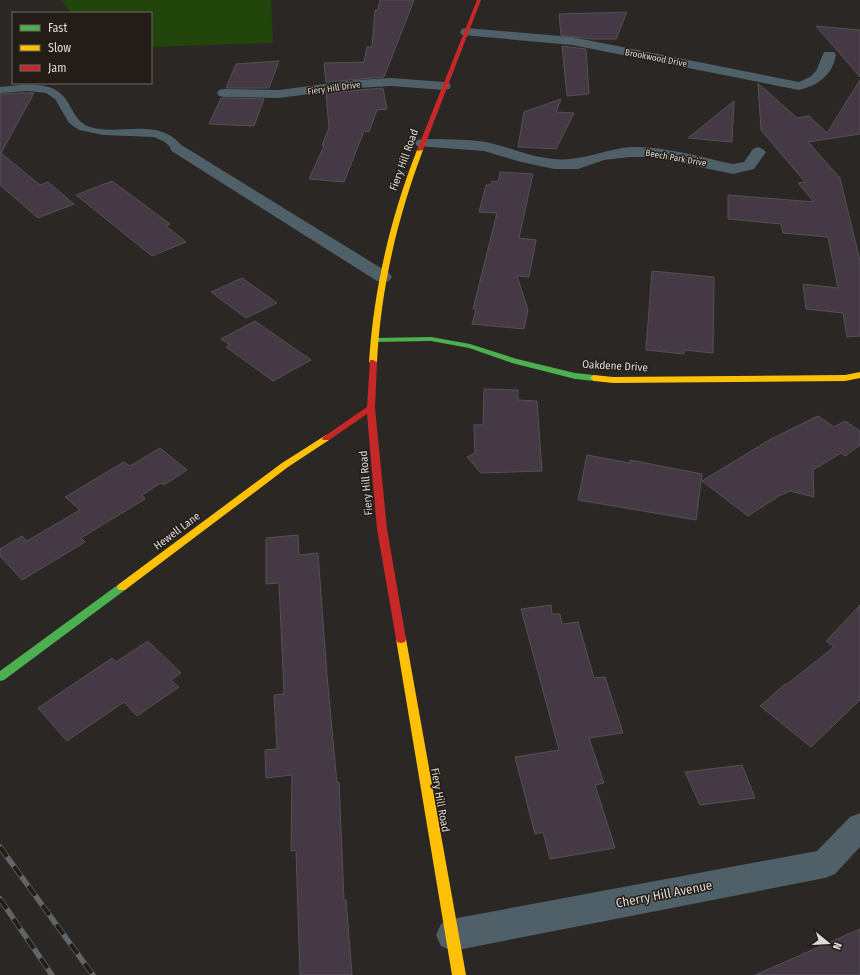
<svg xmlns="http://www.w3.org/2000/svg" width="860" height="975" viewBox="0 0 860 975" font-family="'Fira Sans Condensed',sans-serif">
<rect width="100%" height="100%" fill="#2a2724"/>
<polygon fill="#21450b" points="61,0 271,0 273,43 151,47 151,13 71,13"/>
<g fill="#443944" stroke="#545252">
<polygon points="380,0 414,0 384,77 326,82 324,63 364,62 367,47 372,47 375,10 378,10"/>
<polygon points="627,12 616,39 592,39 561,35 559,14"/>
<polygon points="816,26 860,30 860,77"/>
<polygon points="562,46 586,49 589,94 567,96"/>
<polygon points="279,61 269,88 226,88 236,64"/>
<polygon points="860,80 860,134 808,142 840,178 860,261 860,336 847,337 843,313 806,309 803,284 838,288 828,237 783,233 781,224 728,219 728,195 814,202 798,183 805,182 761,130 758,83 797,118 809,116 827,133"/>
<polygon points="383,88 387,109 377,110 369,132 364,131 344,182 309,179 324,146 322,145 329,128 326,93"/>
<polygon points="19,93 34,93 1,153 40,185 48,182 74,204 38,218 0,185 0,94"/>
<polygon points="221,98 224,98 264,99 254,126 209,124"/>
<polygon points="561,99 556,112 574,113 556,149 518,147 524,112"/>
<polygon points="734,101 732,142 688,138"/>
<polygon points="500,172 533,174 519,238 536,240 529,277 517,276 528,310 524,329 472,324 476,310 473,309 497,213 479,212 486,185 491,185 492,181 498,182"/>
<polygon points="112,181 170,224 166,226 186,242 152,256 76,195"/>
<polygon points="652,271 714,277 713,353 684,350 684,354 646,350"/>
<polygon points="242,278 277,303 246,318 211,292"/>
<polygon points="255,321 311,360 273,381 226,347 230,345 221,339"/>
<polygon points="484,389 518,390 518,400 537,401 542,471 481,473 467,457 475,453 474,425 483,425"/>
<polygon points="818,416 834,427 845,421 860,431 860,445 845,456 841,453 813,470 814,497 790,491 779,496 748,516 702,481 771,439"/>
<polygon points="160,448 187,470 164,485 161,483 142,495 145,499 81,538 85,542 22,580 0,556 0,549 22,536 27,541 80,510 65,497 124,462 130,466"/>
<polygon points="587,455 630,463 630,460 702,474 696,520 578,500"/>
<polygon points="298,535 299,555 318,553 327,676 337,783 339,782 344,900 346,900 352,975 300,975 296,850 291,851 292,775 266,778 265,750 277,749 274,695 284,694 279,583 266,584 266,538"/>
<polygon points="551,605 552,614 560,614 562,624 578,622 594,678 605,677 623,733 589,738 604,783 595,785 615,848 550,859 543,832 535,834 515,757 559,750 521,609"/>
<polygon points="860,605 860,700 811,747 760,706 785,684 786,685 834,647 826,641"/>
<polygon points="148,641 181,673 171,680 179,687 137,716 124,702 67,741 38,708 112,658 116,662"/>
<polygon points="742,765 755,798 700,805 685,772"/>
<polygon points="860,929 860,975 755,975"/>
</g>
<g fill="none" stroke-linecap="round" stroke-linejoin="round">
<path fill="#4f6068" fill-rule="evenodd" d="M20 85C44 84 60 85 71 108 75 115 79 122 87 126 119 138 160 114 184 149L182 151H174L165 142 154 137 103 135 79 130 69 123 55 99 46 93 28 91 0 93V87Z"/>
<g fill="#4f6068" fill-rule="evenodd">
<path d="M466 28 572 37 799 82 810 77 816 71 824 52H834L836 55C832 76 818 85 799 90L572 45 462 35 460 32 462 29Z"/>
<polygon points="391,78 444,82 449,83 451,86 449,89 444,90 391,86 356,88 279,98 224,97 219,96 217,93 219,90 224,89 279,90 356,80"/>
<path d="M422 139C443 139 465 139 486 142 509 147 530 157 554 159 580 162 605 149 631 147 665 146 700 157 733 164L744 162 753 149 758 147 763 149 766 152 754 169 733 174 652 157H630L604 160 578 169H554L521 162 484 151 417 146 415 143 417 140Z"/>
<polygon points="178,144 183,146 389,273 392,277 389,281 383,282 377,281 173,152 170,149 173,146"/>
<polygon points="860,813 860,847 835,874 825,878 452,951 441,946 436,935 441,924 452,919 817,851 850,817"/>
</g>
<g fill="#4caf50" fill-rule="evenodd">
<polygon points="431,337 470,344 517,359 575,373 594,375 598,378 594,381 575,379 512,363 469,348 431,341 374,342 370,340 374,338"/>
<polygon points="122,583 125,584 127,587 125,590 4,680 0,681 0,671 119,584"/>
</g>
<g fill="#ffc107" fill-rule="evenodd">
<path d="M420 148 423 150C397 219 381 288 377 362L373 364 369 362C374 288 390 219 417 150Z"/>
<polygon points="860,372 860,378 845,381 613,383 594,381 590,378 594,375 613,377 845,375"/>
<polygon points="326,435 329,436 330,438 329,440 288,467 125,590 119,590 117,587 119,584 282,463"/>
<polygon points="401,635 405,636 406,639 466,975 452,975 396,639 397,636"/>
</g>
<g fill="#c62828" fill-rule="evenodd">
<polygon points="477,0 481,0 423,150 418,151 417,150"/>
<polygon points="370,360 373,360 377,362 375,408 387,529 406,639 405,642 401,643 397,642 396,639 377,529 367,414 329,440 323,440 322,438 367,407"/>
</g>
<g stroke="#5f6568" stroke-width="5.5">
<g id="rail">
<polyline points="0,847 93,975"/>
<polyline points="0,899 52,975"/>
</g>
</g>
<use href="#rail" stroke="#241d17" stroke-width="4" stroke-dasharray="12" stroke-linecap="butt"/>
</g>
<g text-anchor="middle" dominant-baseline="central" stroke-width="3" stroke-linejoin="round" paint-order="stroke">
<g font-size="9" fill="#dfdbd7" stroke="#241d17">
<text transform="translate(656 58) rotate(11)">Brookwood Drive</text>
<text transform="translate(334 88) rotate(-8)">Fiery Hill Drive</text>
<text transform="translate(676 158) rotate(10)">Beech Park Drive</text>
</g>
<g font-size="11" fill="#dfdbd7" stroke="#241d17">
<text transform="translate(404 160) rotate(-70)">Fiery Hill Road</text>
<text transform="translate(615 366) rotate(3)">Oakdene Drive</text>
<text transform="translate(366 483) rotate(-95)">Fiery Hill Road</text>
<text transform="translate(177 531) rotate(-37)">Hewell Lane</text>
<text transform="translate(440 800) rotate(80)">Fiery Hill Road</text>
</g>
<g font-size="13" fill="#dfdbd7" stroke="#241d17">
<text transform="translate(664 894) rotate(-11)">Cherry Hill Avenue</text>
</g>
</g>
<rect x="12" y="12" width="140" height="72" fill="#241d17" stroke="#6f6964"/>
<rect x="20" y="25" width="20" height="6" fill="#4caf50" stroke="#6f6964"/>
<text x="48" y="32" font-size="12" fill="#dfdbd7">Fast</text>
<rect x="20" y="45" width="20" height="6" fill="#ffc107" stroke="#6f6964"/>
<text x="48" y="52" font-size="12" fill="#dfdbd7">Slow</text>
<rect x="20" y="65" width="20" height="6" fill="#c62828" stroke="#6f6964"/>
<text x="48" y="72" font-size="12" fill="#dfdbd7">Jam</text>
<g transform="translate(828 943) rotate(108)" stroke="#241d17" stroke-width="3" paint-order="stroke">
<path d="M0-3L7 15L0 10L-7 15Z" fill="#dfdbd7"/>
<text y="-6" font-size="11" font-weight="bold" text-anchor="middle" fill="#dfdbd7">N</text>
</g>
</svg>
